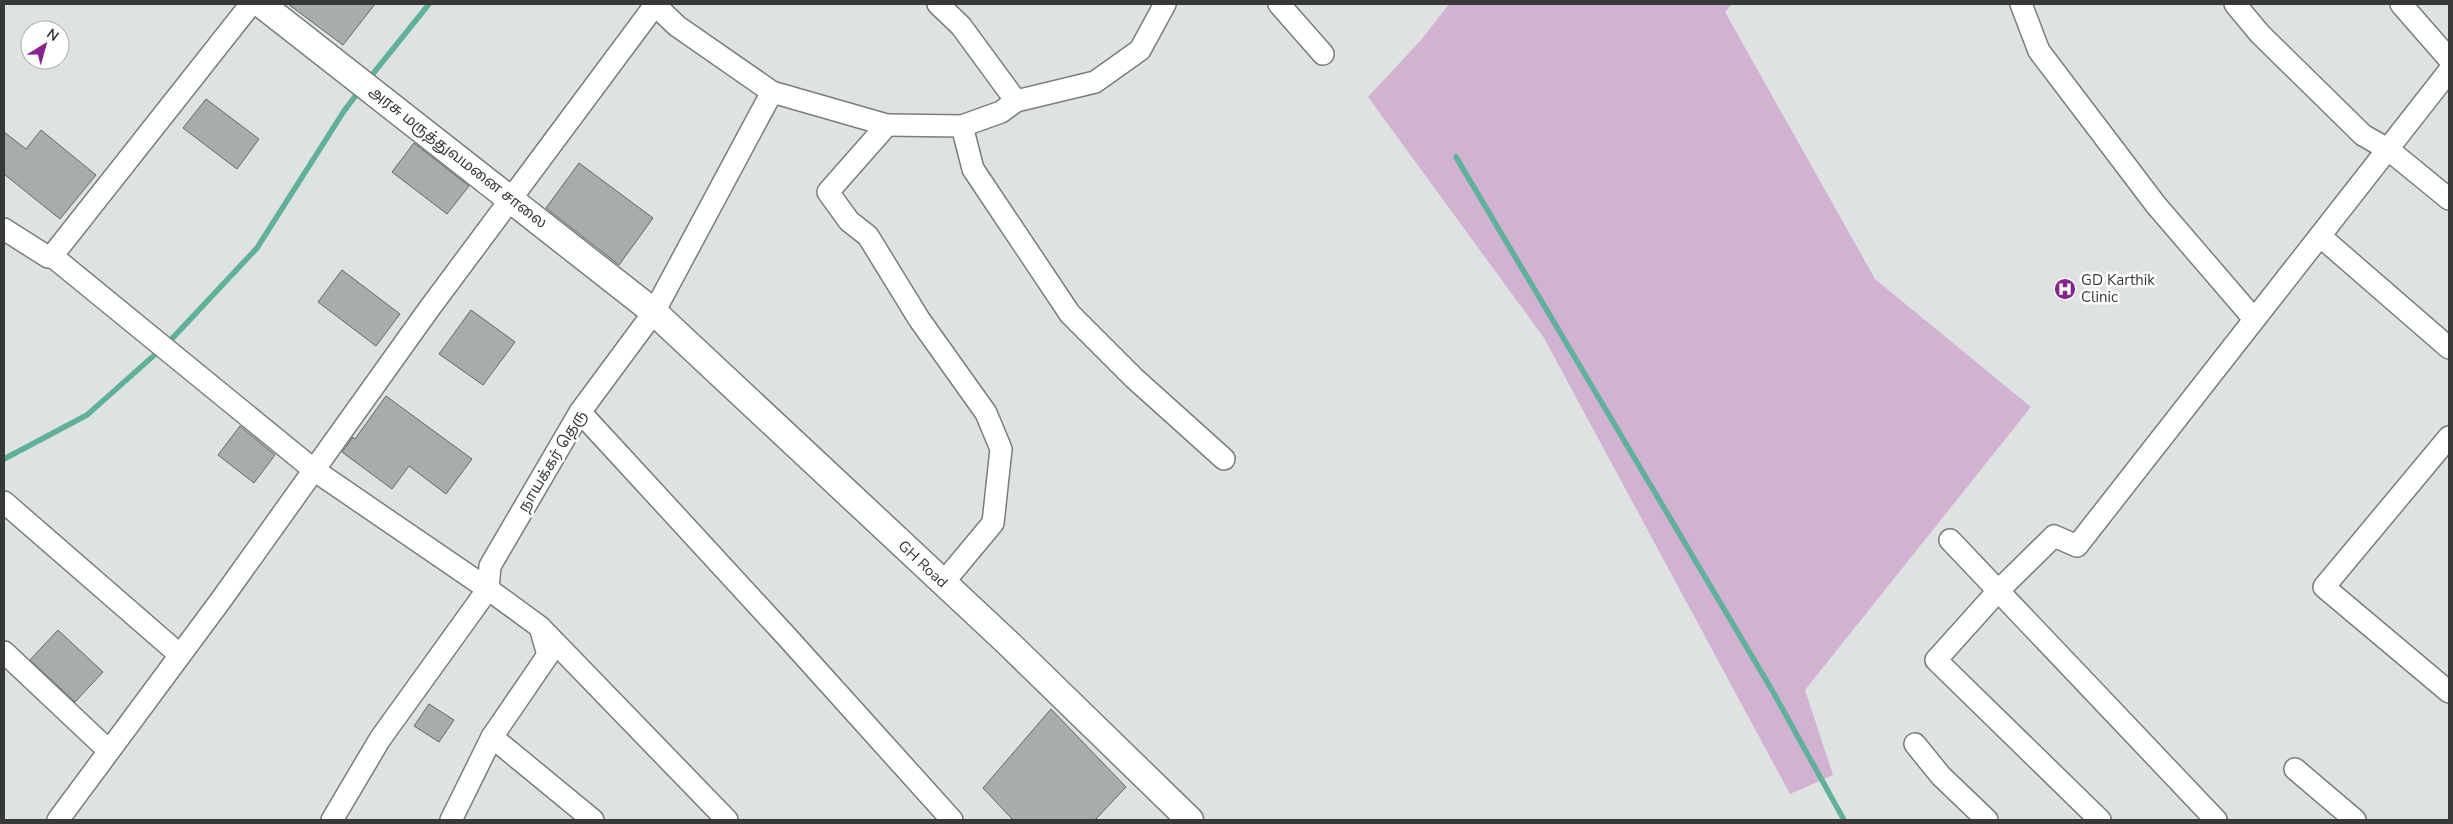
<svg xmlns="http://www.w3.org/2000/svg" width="2453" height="824" viewBox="0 0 2453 824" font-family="'Nunito Sans','Noto Sans Tamil',sans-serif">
<rect width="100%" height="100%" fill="#dee3e2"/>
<polygon fill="#d2b2d3" points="1449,4 1732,4 1725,12 1875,279 2031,407 1805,690 1833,775 1790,794 1544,338 1368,97 1421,40"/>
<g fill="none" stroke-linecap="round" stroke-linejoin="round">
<g stroke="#61b19a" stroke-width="5.5">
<polyline points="368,80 429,4"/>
<polyline points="1456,157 1772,690 1844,820"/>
<polyline points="167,344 257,248 344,111 360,90"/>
<polyline points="4,459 87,415 160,350"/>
</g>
</g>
<g fill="#a8acab" stroke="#646867">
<polygon points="288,4 375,4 343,45"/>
<polygon points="206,99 259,139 237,169 183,128"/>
<polygon points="41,130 96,175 60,219 4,174 4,132 26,149"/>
<polygon points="414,143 469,186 447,214 392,172"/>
<polygon points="579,163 653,218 619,265 546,208"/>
<polygon points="342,270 400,314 376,346 318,302"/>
<polygon points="471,310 515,342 483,385 439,354"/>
<polygon points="386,396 472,459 446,494 409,466 392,489 342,452 353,437 355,439"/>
<polygon points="240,426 275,455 254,483 218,455"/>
<polygon points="58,630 103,672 75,702 30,660"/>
<polygon points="429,704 454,720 439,742 414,726"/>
<polygon points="1051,709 1126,787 1095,820 1013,820 983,788"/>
</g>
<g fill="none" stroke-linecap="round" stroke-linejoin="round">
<g stroke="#797d7c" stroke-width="24">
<g id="minor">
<polyline points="654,4 677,26 772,92 887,125 828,192 849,221 868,236 919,319 986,413 1001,449 993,523 943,583"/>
<polyline points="938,4 961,26 1016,101"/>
<polyline points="1279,4 1323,54"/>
<polyline points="2021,4 2039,51 2055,72 2156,205 2254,319"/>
<polyline points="2235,4 2260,34 2363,135 2389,150 2449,199"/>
<polyline points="2401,4 2449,59"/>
<polyline points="887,125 962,126 1001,112 1016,101 1095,82 1140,50 1165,4"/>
<polyline points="962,126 973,169 1070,314 1134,378 1224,459"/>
<polyline points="4,229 48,257 52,256 251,4"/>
<polyline points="2320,236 2449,348"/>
<polyline points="52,256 314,470 488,589 380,739 332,820"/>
<polyline points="580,412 788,638 952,820"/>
<polyline points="2449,437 2324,587 2449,692"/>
<polyline points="4,502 180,655"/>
<polyline points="1950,540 2216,820"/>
<polyline points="541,628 727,820"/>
<polyline points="4,652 109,751"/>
<polyline points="492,737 593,820"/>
<polyline points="1915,744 1941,776 1987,820"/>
<polyline points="2295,769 2355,820"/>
<polyline points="58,820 221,600 429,309 655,5"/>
<polyline points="451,820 492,737 548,655 540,627 488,589 490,566 580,412 654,312 772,92"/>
<polyline points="2100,820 1936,660 1998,591 2054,536 2077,546 2449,71"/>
</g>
</g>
<g stroke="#797d7c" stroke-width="29">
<polyline id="major" points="261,4 654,312 1007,642 1190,820"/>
</g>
<use href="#minor" stroke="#fff" stroke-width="21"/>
<use href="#major" stroke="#fff" stroke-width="26"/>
</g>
<defs>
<g id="hospital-disc" transform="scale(1.125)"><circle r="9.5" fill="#86238d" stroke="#fff"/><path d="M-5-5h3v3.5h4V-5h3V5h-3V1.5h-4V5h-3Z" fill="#fff"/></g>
</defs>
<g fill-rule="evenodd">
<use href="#hospital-disc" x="2065" y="289"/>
</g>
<g text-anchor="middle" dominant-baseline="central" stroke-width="5" stroke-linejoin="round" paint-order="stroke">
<g font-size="15" fill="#373938" stroke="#fff">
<text transform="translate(458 157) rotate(38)">அரசு மருத்துவமனை சாலை</text>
<text transform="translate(552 461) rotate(-59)">நாயக்கர் தெரு</text>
<text transform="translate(923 564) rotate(43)">GH Road</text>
</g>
<g font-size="15" fill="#373938" stroke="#fff" text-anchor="start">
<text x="2081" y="280">GD Karthik<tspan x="2081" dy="17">Clinic</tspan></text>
</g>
</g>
<rect width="2453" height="824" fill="none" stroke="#373938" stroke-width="10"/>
<g transform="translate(45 45) rotate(37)"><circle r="24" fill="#ffffff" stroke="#afb0af"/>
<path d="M0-4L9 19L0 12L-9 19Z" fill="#86238d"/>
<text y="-8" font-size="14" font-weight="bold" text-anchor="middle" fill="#373938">N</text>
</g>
</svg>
